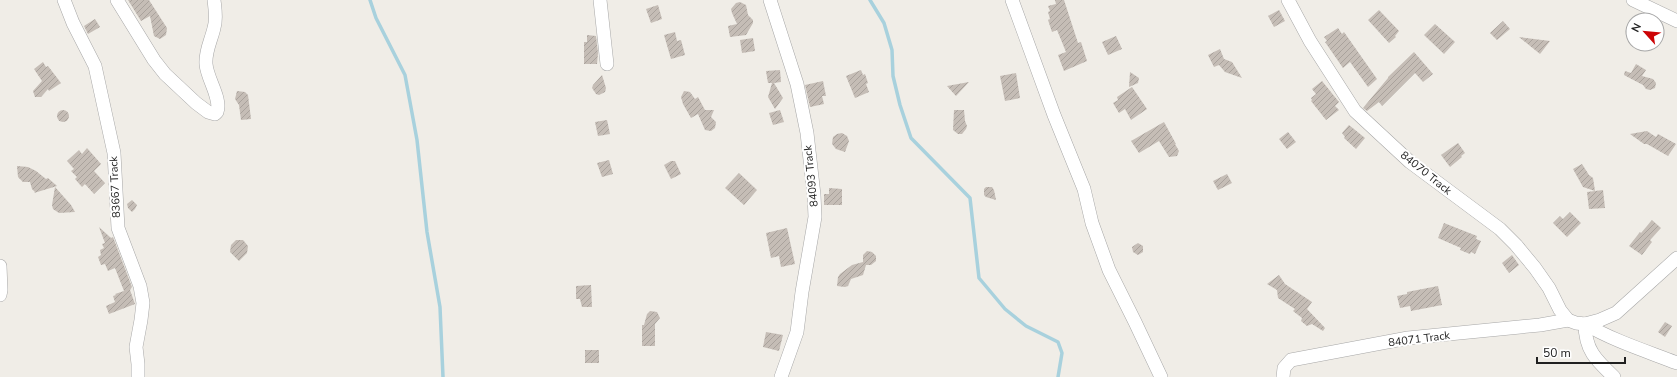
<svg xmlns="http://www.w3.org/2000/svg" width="1677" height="377" viewBox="0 0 1677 377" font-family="'Nunito Sans',sans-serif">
<defs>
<pattern id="building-hatch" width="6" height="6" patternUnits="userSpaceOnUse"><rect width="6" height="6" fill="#c5bdb6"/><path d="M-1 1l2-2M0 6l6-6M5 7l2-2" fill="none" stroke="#a9a29c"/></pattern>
</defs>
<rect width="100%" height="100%" fill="#f0ede7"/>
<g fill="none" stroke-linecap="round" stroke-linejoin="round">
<g stroke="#a8d1dd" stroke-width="3.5">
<polyline points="370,0 376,18 405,75 417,140 427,232 440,307 443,377"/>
<polyline points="870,0 884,23 892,50 893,76 900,105 911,138 970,198 979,278 1005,309 1026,326 1058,342 1062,353 1058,377"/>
</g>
</g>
<g fill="url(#building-hatch)">
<polygon points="128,0 149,0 167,28 166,35 160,39 154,36 150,16 141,21"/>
<polygon points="1055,0 1064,0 1078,43 1081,42 1087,61 1064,71 1058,55 1066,52 1057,30 1052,32 1048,20 1050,19 1048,12 1050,11 1048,6 1056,4"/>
<polygon points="740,2 746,5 748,15 753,20 753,23 746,35 730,37 728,26 737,24 732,13 731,9 736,3"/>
<polygon points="658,5 662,19 651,23 646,9"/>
<polygon points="1279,10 1285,21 1274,27 1268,16"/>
<polygon points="1379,10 1399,31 1395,36 1396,37 1389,43 1368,20"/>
<polygon points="95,19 100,27 88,34 84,26"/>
<polygon points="1503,21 1510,29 1497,40 1490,33"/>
<polygon points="1435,24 1455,42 1444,54 1424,35"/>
<polygon points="1338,28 1342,34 1344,32 1377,79 1368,87 1350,62 1343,68 1325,42 1327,41 1324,37"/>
<polygon points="675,32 677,41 681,40 685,55 671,59 664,35"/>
<polygon points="587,35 596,36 598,53 597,64 584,64 584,42 587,42"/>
<polygon points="1116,36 1122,49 1108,55 1102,42"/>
<polygon points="1519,37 1550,41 1540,54"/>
<polygon points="753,38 755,51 742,53 740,40"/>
<polygon points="1220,49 1224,59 1232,62 1242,78 1225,72 1219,65 1214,67 1208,55"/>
<polygon points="1414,52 1433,74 1423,82 1415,73 1382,106 1379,102 1367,111 1363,108 1388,78 1388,77"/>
<polygon points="43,62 46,67 48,66 61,83 49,91 48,89 41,97 35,97 33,91 42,81 34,69"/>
<polygon points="1636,64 1646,70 1642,76 1653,79 1656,83 1655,88 1650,90 1646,89 1643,85 1624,75 1625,71 1631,73"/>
<polygon points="780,70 781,82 774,83 783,98 775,109 768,97 772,83 768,83 766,71"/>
<polygon points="861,70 863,75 865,74 868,83 866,84 869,92 855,98 846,76"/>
<polygon points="1130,72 1139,78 1138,83 1129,87"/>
<polygon points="1016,73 1020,98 1005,101 1000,76"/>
<polygon points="602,75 606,88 605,92 599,95 596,94 592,88 593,85"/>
<polygon points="823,81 826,96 822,96 824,104 810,107 805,85"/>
<polygon points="1322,81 1339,102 1335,106 1339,110 1326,120 1311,101 1312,100 1311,98 1316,94 1312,89"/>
<polygon points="969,82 956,96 947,86"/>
<polygon points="1132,87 1147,109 1131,120 1125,109 1119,113 1113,103 1118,100 1117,97"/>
<polygon points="237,91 245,92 248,95 251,119 241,120 239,105 235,99"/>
<polygon points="684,91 690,92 695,99 698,97 705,110 714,110 711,117 716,122 715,128 711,131 705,130 698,114 691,118 683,104 681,97"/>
<circle cx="63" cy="116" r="6"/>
<polygon points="780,110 784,122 773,125 769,113"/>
<polygon points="954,110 964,110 965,121 967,126 966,129 962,134 958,134 953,130"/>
<polygon points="607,120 610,134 598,136 595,122"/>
<polygon points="1164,122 1176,144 1175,144 1179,151 1177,156 1169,157 1159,141 1139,153 1131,141"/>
<polygon points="1349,125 1365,138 1356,149 1344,138 1345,137 1342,133"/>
<polygon points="1647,131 1656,137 1658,134 1676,144 1668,156 1647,144 1644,144 1630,134"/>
<polygon points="1288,132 1296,142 1287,149 1279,139"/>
<polygon points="842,133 847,136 849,141 845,152 836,149 832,144 833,137 837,134"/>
<polygon points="1458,143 1465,153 1461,156 1462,157 1450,167 1441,155"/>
<polygon points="87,148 101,164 94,171 105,183 94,194 85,184 82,187 75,179 77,177 71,171 74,169 67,161 79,150 82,154"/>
<polygon points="609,160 613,174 602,177 597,163"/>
<polygon points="671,161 675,161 681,174 671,179 664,165"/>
<polygon points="1582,164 1589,175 1593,178 1595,191 1603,190 1605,208 1589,209 1587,192 1595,191 1583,187 1573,169"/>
<polygon points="17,166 28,167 36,171 46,179 48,178 57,186 34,193 35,192 32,189 30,182 23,182 18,177"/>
<polygon points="739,173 757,190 744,205 725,188"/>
<polygon points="1227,174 1232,183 1218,190 1213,181"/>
<polygon points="55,187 71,205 75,212 59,213 53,209 52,205"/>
<polygon points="986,187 992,187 994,190 996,200 986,197 984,195 984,189"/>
<polygon points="829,188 842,189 842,205 824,205 824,194 829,194"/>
<polygon points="132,200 137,205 135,209 132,212 128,208 127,204"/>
<polygon points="1570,212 1581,223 1567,237 1553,223 1560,216 1563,219"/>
<polygon points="1652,220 1661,228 1650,240 1652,242 1642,255 1629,246 1640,232 1641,233"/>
<polygon points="1444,223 1477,236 1476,239 1481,241 1475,254 1471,252 1470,254 1460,250 1461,248 1438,238"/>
<polygon points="99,227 111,238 113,237 132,287 130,290 135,304 109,314 106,306 115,302 113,296 116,295 115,294 124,291 115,268 108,271 105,264 101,265 98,257 101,255 100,250 104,248 102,244 105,243"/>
<polygon points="787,228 795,264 781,267 779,256 771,258 766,233"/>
<polygon points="236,240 243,240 248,246 247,253 239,261 230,252 231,245"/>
<polygon points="1138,243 1143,246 1143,252 1138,255 1133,252 1132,247"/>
<polygon points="867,251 872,252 876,256 876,261 871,265 866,265 863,275 851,279 848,286 845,287 837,286 838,277 840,274 852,265 863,262 863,255"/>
<polygon points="1512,255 1519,265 1509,273 1502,263"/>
<polygon points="1279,275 1285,284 1312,302 1307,309 1325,328 1323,331 1312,324 1307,326 1301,321 1302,318 1293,311 1295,309 1278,298 1277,290 1267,284"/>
<polygon points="591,285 592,307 582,307 580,299 576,299 576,286"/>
<polygon points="1438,286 1442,305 1411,311 1410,306 1400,308 1397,296 1407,294 1407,292"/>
<polygon points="650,311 657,312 660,318 655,324 655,346 642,346 642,325 644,325 647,314"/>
<polygon points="1665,322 1672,326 1665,337 1658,332"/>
<polygon points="766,332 783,335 779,351 763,347"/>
<rect x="585" y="350" width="14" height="13"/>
</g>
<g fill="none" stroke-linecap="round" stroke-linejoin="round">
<g stroke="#a7a7a7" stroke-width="14">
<g id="minor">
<polyline points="64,0 73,23 95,66 114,153 118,228 140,286 143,303 141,320 136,347 138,364 138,377"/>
<path d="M117 0 154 60 165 74 196 103 208 112 215 114 217 112C222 99 207 79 206 64 205 51 211 41 214 28 217 19 215 9 214 0"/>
<polyline points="600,0 607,64"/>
<polyline points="770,0 797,84 807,133 814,195 815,217 802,292 797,332 781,377"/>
<polyline points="1012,0 1054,115 1084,189 1092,223 1109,270 1135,322 1161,377"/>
<polyline points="1288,0 1310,41 1355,111 1410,162 1500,229 1516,245 1535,268 1549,288 1560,310 1568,320 1576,323 1585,324 1600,320 1616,313 1677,258"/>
<polyline points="1633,0 1677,21"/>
<polyline points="0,266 1,290 0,295"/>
<path d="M1585 324C1614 341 1646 351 1677 363"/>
<path d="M1585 324C1585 350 1596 360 1614 377"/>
<polyline points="1283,377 1284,368 1291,360 1408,338 1540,325 1568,320"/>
</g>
</g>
<use href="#minor" stroke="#fff" stroke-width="13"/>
</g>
<g text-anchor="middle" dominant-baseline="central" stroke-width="4" stroke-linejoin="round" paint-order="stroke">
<g font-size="11" fill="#202020" stroke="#fff">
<text transform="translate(1426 173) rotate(39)">84070 Track</text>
<text transform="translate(811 176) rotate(-96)">84093 Track</text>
<text transform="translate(115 187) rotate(-93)">83667 Track</text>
<text transform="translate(1419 339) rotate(-7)">84071 Track</text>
</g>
</g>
<g transform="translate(1645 32) rotate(297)"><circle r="19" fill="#ffffff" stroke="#a6a6a6"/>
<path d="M0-3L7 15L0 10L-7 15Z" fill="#cc0406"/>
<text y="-6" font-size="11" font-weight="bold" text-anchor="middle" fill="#202020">N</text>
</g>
<path d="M1537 357v6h88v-6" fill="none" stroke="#202020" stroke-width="2"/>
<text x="1543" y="357" font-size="12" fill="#202020" stroke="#ffffff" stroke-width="3" paint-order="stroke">50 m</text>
</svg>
